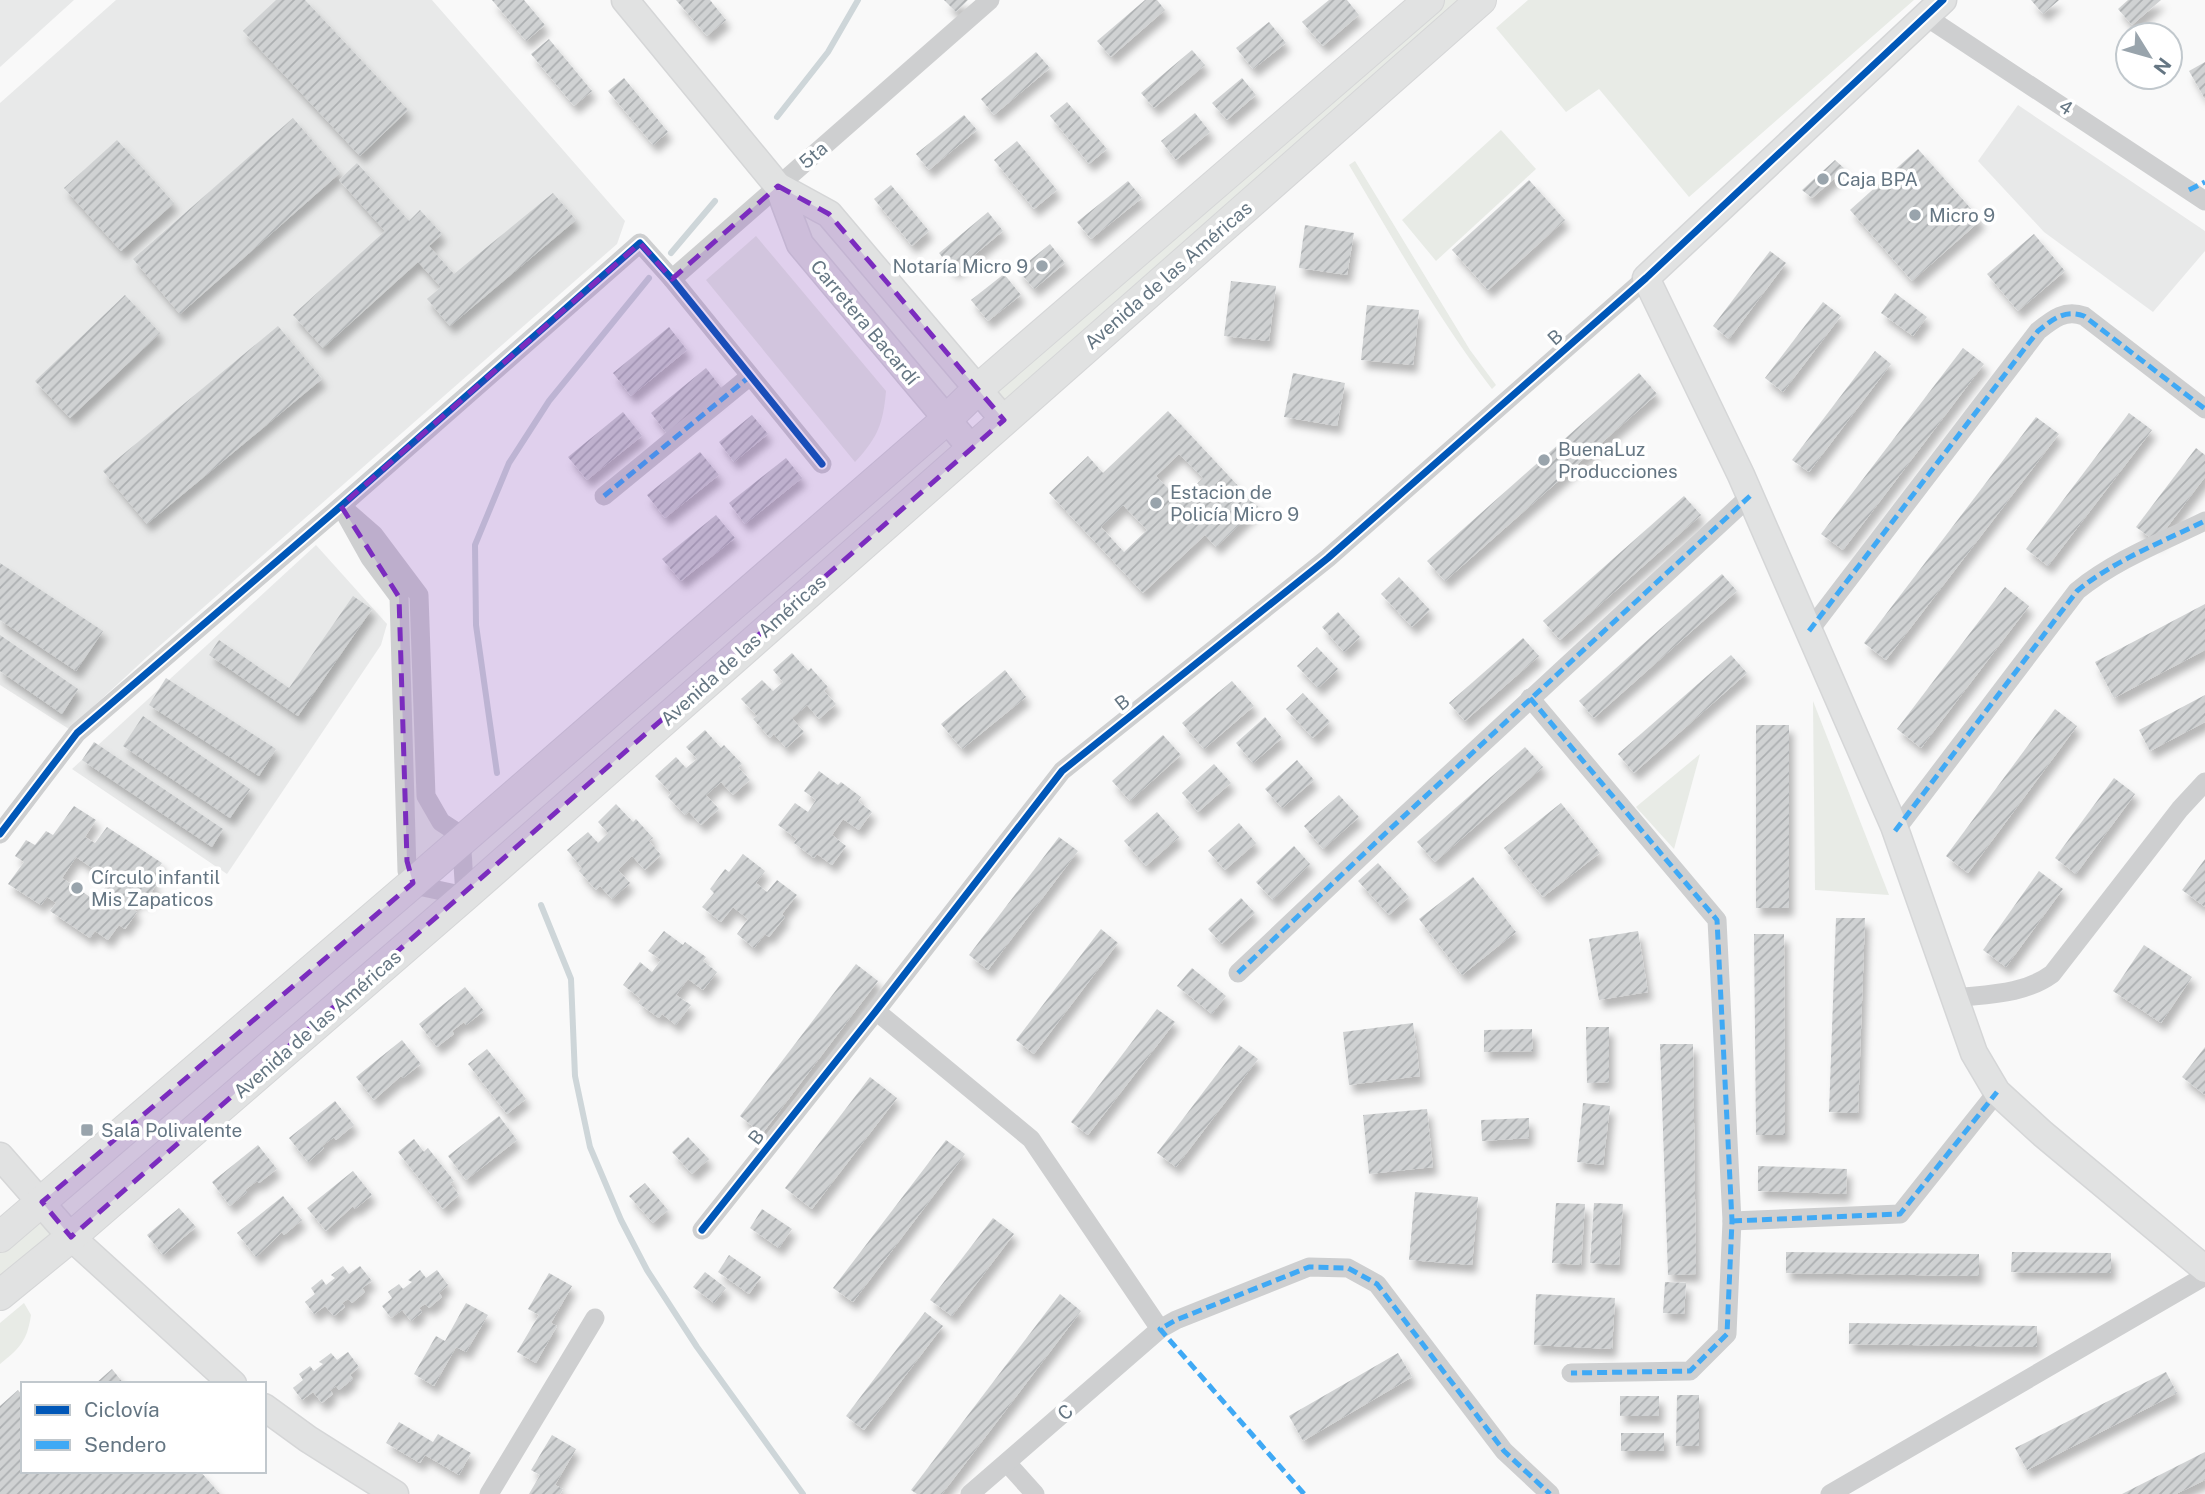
<svg xmlns="http://www.w3.org/2000/svg" width="2205" height="1494" viewBox="0 0 2205 1494" font-family="'Public Sans',sans-serif">
<defs>
<pattern id="building-hatch" width="6" height="6" patternUnits="userSpaceOnUse" patternTransform="scale(1.75)"><rect width="6" height="6" fill="#d0d2d3"/><path d="M-1 1l2-2M0 6l6-6M5 7l2-2" fill="none" stroke="#acafb1"/></pattern>
<filter id="shadow"><feDropShadow dx="4.5" dy="8" stdDeviation="3.5" flood-color="#0004"/></filter>
</defs>
<rect width="100%" height="100%" fill="#f9f9f9"/>
<g fill="#e8e9e9">
<polygon points="0,0 74,0 0,67"/>
<polygon points="116,0 432,0 625,221 617,244 147,657 69,729 0,685 0,103"/>
<polygon points="2018,105 2205,231 2205,251 2153,312 2044,232 1978,161"/>
<polygon points="316,545 387,624 381,645 227,874 72,769"/>
</g>
<g fill="#e8ebe6">
<polygon points="1443,0 1463,0 1006,401 996,390"/>
<polygon points="1528,0 1914,0 1689,197 1599,89 1566,112 1496,28"/>
<polygon points="1501,130 1536,169 1436,261 1402,220"/>
<path d="M1355 161 1470 350 1496 385 1492 389C1438 318 1394 241 1349 165Z"/>
<polygon points="803,214 822,227 960,389 948,400 811,236"/>
<path d="M756 236 886 391C883 424 878 437 855 462L706 280Z"/>
<polygon points="945,437 954,448 473,873 471,849"/>
<polygon points="406,594 412,598 419,798 448,837 416,865"/>
<polygon points="1813,701 1889,895 1815,890"/>
<polygon points="1700,754 1674,849 1636,807"/>
<polygon points="418,895 441,900 73,1219 60,1204"/>
<polygon points="41,1220 54,1235 0,1279 0,1253"/>
<path d="M24 1303 31 1315C27 1341 20 1348 0 1364V1323Z"/>
</g>
<g fill="none" stroke-linecap="round" stroke-linejoin="round">
<g stroke="#ced6d9" stroke-width="6">
<polyline points="777,117 828,52 858,0"/>
<polyline points="671,253 715,201"/>
<polyline points="497,773 476,625 475,545 509,463 549,401 649,278"/>
<polyline points="541,905 571,979 575,1076 590,1147 621,1220 647,1270 697,1347 803,1494"/>
</g>
</g>
<g fill="url(#building-hatch)" fill-rule="evenodd" filter="url(#shadow)">
<polygon points="276,0 305,0 408,110 360,156 243,31"/>
<polygon points="492,0 524,0 545,25 526,41"/>
<polygon points="676,0 710,0 726,20 707,36"/>
<polygon points="944,0 968,0 956,12"/>
<polygon points="1145,0 1157,0 1165,10 1111,57 1097,41"/>
<polygon points="1329,0 1347,0 1359,15 1323,46 1302,22"/>
<polygon points="2031,0 2059,0 2043,14"/>
<polygon points="2128,0 2161,0 2132,25 2118,9"/>
<polygon points="1269,22 1286,43 1253,69 1236,48"/>
<polygon points="549,39 592,91 574,106 531,54"/>
<polygon points="1192,50 1205,65 1154,108 1141,93"/>
<polygon points="1036,52 1050,68 994,115 981,99"/>
<polygon points="2205,62 2205,99 2189,71"/>
<polygon points="624,78 668,132 653,145 608,91"/>
<polygon points="1242,78 1256,95 1227,120 1212,103"/>
<polygon points="1067,102 1107,149 1089,164 1050,116"/>
<polygon points="1195,113 1210,132 1176,160 1161,141"/>
<polygon points="964,115 977,130 929,170 916,154"/>
<polygon points="293,118 340,173 180,314 133,259"/>
<polygon points="117,140 174,203 121,251 64,188"/>
<polygon points="1017,141 1057,190 1034,209 994,160"/>
<polygon points="1918,149 1981,220 1912,281 1850,210"/>
<polygon points="1835,160 1845,169 1812,198 1802,190"/>
<polygon points="357,163 409,221 420,210 442,234 429,246 454,274 553,193 576,220 450,326 427,299 441,287 418,262 323,348 293,315 385,231 339,180"/>
<polygon points="1529,180 1565,220 1488,290 1452,250"/>
<polygon points="1128,181 1142,198 1091,239 1077,222"/>
<polygon points="891,185 929,231 912,246 874,199"/>
<polygon points="988,212 1003,231 954,272 939,253"/>
<polygon points="1305,225 1354,233 1347,275 1299,268"/>
<polygon points="2034,234 2065,271 2018,311 1987,274"/>
<polygon points="1050,244 1065,263 1034,289 1018,270"/>
<polygon points="1770,251 1786,263 1729,339 1713,326"/>
<polygon points="1004,274 1021,295 988,321 971,300"/>
<polygon points="1231,281 1276,286 1269,341 1224,336"/>
<polygon points="1895,293 1927,317 1913,336 1881,313"/>
<polygon points="125,295 160,333 70,418 35,381"/>
<polygon points="1823,302 1841,316 1783,392 1765,378"/>
<polygon points="1367,305 1419,310 1413,365 1361,360"/>
<polygon points="278,326 322,379 147,524 103,471"/>
<polygon points="669,327 687,350 631,396 613,373"/>
<polygon points="1963,348 1984,364 1843,550 1821,534"/>
<polygon points="1875,351 1891,364 1809,472 1792,460"/>
<polygon points="706,368 723,390 668,435 651,413"/>
<polygon points="1293,373 1345,383 1337,426 1284,417"/>
<polygon points="1639,373 1657,394 1445,581 1427,561"/>
<path d="M1168 411 1258 507 1216 547 1205 535 1143 593 1049 493 1088 456 1103 473ZM1179 454 1203 478 1180 500 1156 476ZM1123 505 1147 530 1124 552 1101 527Z"/>
<polygon points="623,412 642,436 587,480 568,457"/>
<polygon points="2129,413 2152,430 2048,566 2026,549"/>
<polygon points="752,415 768,434 734,462 719,442"/>
<polygon points="2036,417 2059,434 1886,660 1864,643"/>
<polygon points="2196,448 2205,455 2205,477 2156,542 2136,527"/>
<polygon points="700,452 719,475 665,518 647,495"/>
<polygon points="786,458 802,478 745,524 729,503"/>
<polygon points="1684,496 1701,515 1560,640 1543,621"/>
<polygon points="716,515 735,538 681,581 662,559"/>
<polygon points="0,563 103,631 76,671 0,620"/>
<polygon points="1722,574 1737,591 1594,718 1579,701"/>
<polygon points="1399,577 1430,610 1412,627 1381,594"/>
<polygon points="2005,587 2029,606 1921,748 1897,729"/>
<polygon points="353,596 372,609 298,716 209,655 219,640 289,688"/>
<polygon points="2205,604 2205,650 2114,698 2095,662"/>
<polygon points="1338,612 1360,637 1344,652 1322,627"/>
<polygon points="0,635 78,689 62,714 0,671"/>
<polygon points="1523,638 1539,656 1465,721 1449,703"/>
<polygon points="1317,647 1338,669 1318,688 1297,666"/>
<polygon points="792,653 808,671 811,668 828,687 824,691 836,704 819,719 807,705 792,718 804,732 786,748 774,734 770,738 753,719 757,716 741,699 762,680 773,691 783,682 773,670"/>
<polygon points="1731,655 1747,673 1634,773 1618,754"/>
<polygon points="1005,670 1026,697 962,749 941,724"/>
<polygon points="166,678 276,749 259,776 149,705"/>
<polygon points="1232,681 1254,706 1204,749 1182,723"/>
<polygon points="1303,693 1330,722 1313,738 1286,709"/>
<polygon points="2205,695 2205,722 2150,751 2139,730"/>
<polygon points="2055,709 2077,726 1968,873 1946,856"/>
<polygon points="143,716 250,789 230,818 123,746"/>
<polygon points="1265,717 1282,738 1253,763 1236,743"/>
<rect x="1756" y="725" width="33" height="183"/>
<polygon points="705,730 721,748 724,745 742,764 738,767 750,780 733,795 721,782 706,795 719,809 701,825 689,812 685,815 668,797 671,793 655,776 676,757 686,768 697,759 686,747"/>
<polygon points="1163,735 1181,755 1130,801 1112,781"/>
<polygon points="94,742 223,829 212,847 82,760"/>
<polygon points="1525,747 1543,767 1435,862 1417,842"/>
<polygon points="1297,760 1314,780 1282,808 1265,789"/>
<polygon points="1214,764 1231,783 1198,812 1182,793"/>
<polygon points="819,771 838,785 841,782 861,797 858,801 872,812 859,830 843,819 832,835 846,846 832,865 817,854 814,858 794,843 797,839 778,825 795,803 808,812 816,800 804,791"/>
<polygon points="2114,778 2135,794 2076,874 2055,858"/>
<polygon points="1339,795 1359,817 1323,849 1304,826"/>
<polygon points="1561,803 1600,853 1543,897 1504,848"/>
<polygon points="616,804 633,822 636,819 653,838 649,841 661,855 645,870 632,856 618,870 630,883 612,899 600,886 596,890 579,871 582,868 567,850 588,832 598,843 608,833 598,822"/>
<path d="M74 806 96 820 85 837 95 843 107 827 162 863 150 880 156 885 146 901 139 897 131 908 137 912 125 929 119 925 108 940 95 931 90 938 50 911 56 903 47 897 41 905 8 884 24 862 15 856 26 840 35 845 46 831 53 835ZM76 857 110 880 96 901 62 878Z"/>
<polygon points="1157,812 1179,837 1146,866 1124,841"/>
<polygon points="1239,823 1256,843 1225,870 1208,851"/>
<polygon points="1059,837 1078,851 988,970 969,955"/>
<polygon points="1294,846 1310,864 1273,900 1256,882"/>
<polygon points="743,854 765,871 756,883 767,892 777,880 797,895 782,914 785,917 769,937 765,934 754,948 737,934 748,919 733,907 721,922 702,907 714,893 710,889 725,869 729,872"/>
<polygon points="2205,859 2205,907 2182,890"/>
<polygon points="1378,863 1409,897 1389,915 1358,881"/>
<polygon points="2039,871 2063,889 2006,967 1983,950"/>
<polygon points="1473,877 1516,932 1462,975 1419,919"/>
<polygon points="1241,898 1255,913 1222,944 1208,929"/>
<polygon points="1836,918 1865,918 1858,1113 1829,1112"/>
<polygon points="1101,929 1118,943 1034,1054 1016,1040"/>
<polygon points="664,931 683,945 685,942 706,957 703,961 717,972 703,990 688,979 676,995 691,1005 676,1025 662,1014 659,1018 638,1003 641,999 623,985 640,962 652,972 661,960 648,951"/>
<polygon points="1638,931 1648,992 1599,1000 1589,939"/>
<polygon points="1754,934 1784,934 1785,1135 1756,1135"/>
<polygon points="2144,945 2192,977 2161,1023 2113,991"/>
<polygon points="856,964 878,981 762,1134 740,1116"/>
<polygon points="1192,968 1226,996 1212,1014 1177,986"/>
<polygon points="465,987 484,1011 466,1025 464,1022 452,1031 454,1034 437,1047 419,1024"/>
<polygon points="1157,1009 1175,1022 1088,1135 1071,1122"/>
<polygon points="1413,1023 1420,1076 1349,1085 1343,1032"/>
<polygon points="1586,1027 1609,1027 1609,1082 1587,1083"/>
<polygon points="1532,1029 1533,1051 1484,1052 1484,1030"/>
<polygon points="402,1040 421,1064 403,1078 401,1076 374,1100 356,1077"/>
<polygon points="1660,1044 1693,1044 1696,1274 1668,1275"/>
<polygon points="1239,1045 1258,1059 1176,1167 1157,1153"/>
<polygon points="2205,1047 2205,1095 2182,1077"/>
<polygon points="487,1049 526,1099 507,1114 468,1064"/>
<polygon points="870,1077 897,1098 812,1209 785,1188"/>
<polygon points="335,1101 354,1125 336,1140 334,1137 322,1146 324,1148 308,1162 289,1138"/>
<polygon points="1583,1103 1610,1106 1603,1165 1577,1162"/>
<polygon points="1427,1109 1433,1167 1369,1174 1363,1115"/>
<polygon points="499,1116 517,1140 466,1180 448,1156"/>
<polygon points="1529,1118 1529,1138 1482,1141 1481,1120"/>
<polygon points="688,1137 709,1159 692,1174 672,1152"/>
<polygon points="414,1139 424,1152 428,1148 454,1181 450,1183 459,1195 443,1209 398,1152"/>
<polygon points="946,1140 965,1154 853,1302 833,1288"/>
<polygon points="258,1145 277,1169 259,1183 257,1181 245,1190 247,1192 230,1206 212,1182"/>
<polygon points="1758,1166 1847,1169 1846,1194 1758,1191"/>
<polygon points="353,1171 372,1195 355,1209 353,1206 326,1231 307,1208"/>
<polygon points="645,1183 668,1210 653,1223 629,1196"/>
<polygon points="1415,1192 1478,1197 1472,1265 1409,1260"/>
<polygon points="283,1196 302,1220 284,1235 282,1232 256,1257 237,1233"/>
<polygon points="1556,1203 1585,1204 1581,1265 1552,1263"/>
<polygon points="1594,1203 1623,1204 1619,1265 1590,1263"/>
<polygon points="179,1208 196,1227 163,1255 147,1235"/>
<polygon points="762,1209 792,1229 779,1248 750,1228"/>
<polygon points="993,1218 1014,1234 952,1316 930,1300"/>
<polygon points="1786,1252 1979,1254 1979,1276 1786,1273"/>
<polygon points="2012,1252 2111,1253 2111,1273 2011,1272"/>
<polygon points="729,1255 761,1277 749,1294 718,1272"/>
<polygon points="343,1266 349,1274 360,1266 372,1281 362,1288 365,1292 352,1303 348,1299 342,1303 345,1307 334,1316 325,1306 314,1314 305,1302 315,1294 311,1288 322,1279 326,1285 335,1278 331,1275"/>
<polygon points="420,1270 426,1278 437,1270 448,1285 439,1293 442,1297 429,1308 425,1304 419,1308 422,1312 411,1321 402,1310 391,1318 382,1306 392,1298 388,1292 399,1284 403,1289 412,1282 408,1280"/>
<polygon points="705,1272 726,1288 714,1303 693,1287"/>
<polygon points="549,1273 572,1286 551,1323 557,1326 536,1363 517,1352 539,1315 528,1309"/>
<polygon points="1665,1282 1686,1283 1684,1314 1663,1313"/>
<polygon points="1060,1294 1081,1311 942,1494 917,1494 911,1490"/>
<polygon points="1536,1294 1615,1298 1612,1349 1534,1345"/>
<polygon points="466,1303 488,1315 466,1352 456,1347 434,1386 414,1374 436,1336 445,1341"/>
<polygon points="925,1312 943,1326 864,1430 846,1416"/>
<polygon points="1849,1323 2037,1326 2037,1347 1849,1344"/>
<polygon points="348,1352 359,1367 350,1375 353,1379 339,1390 336,1386 330,1390 333,1394 322,1403 313,1392 302,1400 293,1388 303,1380 299,1374 310,1366 314,1371 323,1364 319,1362 331,1353 337,1360"/>
<polygon points="1398,1353 1412,1377 1303,1441 1289,1416"/>
<polygon points="112,1369 124,1384 95,1384"/>
<polygon points="2166,1372 2177,1393 2027,1470 2015,1448"/>
<polygon points="18,1390 23,1396 23,1471 200,1471 220,1494 0,1494 0,1406"/>
<polygon points="1677,1395 1699,1395 1699,1446 1676,1446"/>
<rect x="1620" y="1396" width="39" height="20"/>
<polygon points="399,1422 433,1442 438,1434 471,1453 459,1475 425,1455 420,1463 386,1443"/>
<rect x="1621" y="1433" width="43" height="18"/>
<polygon points="552,1435 576,1449 555,1485 563,1489 560,1494 529,1494 540,1475 531,1470"/>
<polygon points="2205,1452 2205,1480 2176,1494 2122,1494"/>
</g>
<g fill="none" stroke-linecap="round" stroke-linejoin="round">
<g stroke="#d5d6d7" stroke-width="29">
<g id="secondary">
<polyline points="625,0 778,186"/>
<polyline points="1943,0 1646,278 1741,475 1894,826 1974,1053 1997,1092 2043,1134 2205,1269"/>
<polyline points="971,448 800,244 778,186 829,214 1004,420"/>
<polyline points="0,1156 71,1237 233,1384"/>
<polyline points="264,1407 308,1439 395,1494"/>
</g>
</g>
<g stroke="#d5d6d7" stroke-width="32">
<g id="primary">
<polyline points="0,1237 413,883 947,419 978,389 1429,0"/>
<polyline points="0,1295 71,1237 465,896 1481,0"/>
</g>
</g>
<g stroke="#cecfd0" stroke-width="19">
<polyline points="1925,16 2205,201"/>
<polyline points="672,279 990,0"/>
<polyline points="604,496 749,377"/>
<polygon points="341,506 374,535 419,595 426,796 441,822 461,835 465,896 414,885 407,871 399,597 370,558"/>
<path d="M1809 631 2038 331C2053 319 2065 309 2084 316L2205 409"/>
<polyline points="1530,698 1717,920 1732,1221 1727,1334 1690,1371 1571,1373"/>
<path d="M1895 831 2077 591C2115 560 2162 542 2205 521"/>
<polyline points="0,834 77,733 341,506 640,243 672,279 822,464"/>
<polyline points="1238,973 1389,830 1750,496"/>
<path d="M1954 998C1988 994 2023 995 2052 974L2180 809 2205 782"/>
<polyline points="876,1011 1031,1139 1160,1329"/>
<polyline points="1732,1221 1900,1214 1997,1092"/>
<polyline points="702,1230 876,1011 1062,771 1328,558 1646,278"/>
<polyline points="1007,1463 1035,1494"/>
<polyline points="489,1494 595,1318"/>
<polyline points="970,1494 1160,1329 1176,1320 1309,1267 1348,1268 1377,1284 1504,1451 1550,1494"/>
<polyline points="1830,1494 2205,1276"/>
</g>
<use href="#secondary" stroke="#e1e2e2" stroke-width="26"/>
<use href="#primary" stroke="#e1e2e2" stroke-width="30"/>
<g stroke="#3fa9f5" stroke-width="5" stroke-dasharray="10 5" stroke-linecap="butt">
<polyline points="2189,190 2205,182"/>
<polyline points="604,496 749,377"/>
<path d="M1809 631 2038 331C2053 319 2065 309 2084 316L2205 409"/>
<polyline points="1530,698 1717,920 1732,1221 1727,1334 1690,1371 1571,1373"/>
<path d="M1895 831 2077 591C2115 560 2162 542 2205 521"/>
<polyline points="1238,973 1389,830 1750,496"/>
<polyline points="1732,1221 1900,1214 1997,1092"/>
<polyline points="1304,1494 1160,1329 1176,1320 1309,1267 1348,1268 1377,1284 1504,1451 1550,1494"/>
</g>
<g stroke="#fff" stroke-width="11">
<g id="cycleway">
<polyline points="0,834 77,733 341,506 640,243 672,279 822,464"/>
<polyline points="702,1230 876,1011 1062,771 1328,558 1646,278 1943,0"/>
</g>
</g>
<use href="#cycleway" stroke="#0057b8" stroke-width="7"/>
</g>
<path fill="#7b2cbf" fill-opacity="0.2" stroke="#7b2cbf" stroke-width="5" stroke-dasharray="14 9" stroke-linejoin="round" d="M778 186 829 214 1004 420 71 1237 42 1202 413 883 407 861 399 597 341 506 640 243 672 279Z"/>
<g fill="#99a4ac" stroke="#fff" stroke-width="2.5">
<circle cx="1823" cy="179" r="7"/>
<circle cx="1915" cy="215" r="7"/>
<circle cx="1042" cy="266" r="7"/>
<circle cx="1544" cy="460" r="7"/>
<circle cx="1156" cy="503" r="7"/>
<circle cx="77" cy="888" r="7"/>
<rect x="80" y="1123" width="14" height="14" rx="3.5"/>
</g>
<g text-anchor="middle" dominant-baseline="central" stroke-width="7" stroke-linejoin="round" paint-order="stroke">
<g font-size="19" fill="#657683" stroke="#fff">
<text transform="translate(2066 107) rotate(33)">4</text>
<text transform="translate(813 155) rotate(-41)">5ta</text>
<text transform="translate(1168 275) rotate(-41)">Avenida de las Américas</text>
<text transform="translate(865 322) rotate(50)">Carretera Bacardí</text>
<text transform="translate(1555 337) rotate(-41)">B</text>
<text transform="translate(743 650) rotate(-42)">Avenida de las Américas</text>
<text transform="translate(1122 702) rotate(-38)">B</text>
<text transform="translate(317 1024) rotate(-41)">Avenida de las Américas</text>
<text transform="translate(756 1137) rotate(-52)">B</text>
<text transform="translate(1065 1412) rotate(-41)">C</text>
</g>
<g font-size="19" fill="#657683" stroke="#fff" text-anchor="start">
<text x="1837" y="179">Caja BPA</text>
<text x="1929" y="215">Micro 9</text>
<text x="1028" y="266" text-anchor="end">Notaría Micro 9</text>
<text x="1558" y="449">BuenaLuz<tspan x="1558" dy="22">Producciones</tspan></text>
<text x="1170" y="492">Estacion de<tspan x="1170" dy="22">Policía Micro 9</tspan></text>
<text x="91" y="877">Círculo infantil<tspan x="91" dy="22">Mis Zapaticos</tspan></text>
<text x="101" y="1130">Sala Polivalente</text>
</g>
</g>
<rect x="21" y="1382" width="245" height="91" fill="#ffffff" stroke="#c1c8cd" stroke-width="2"/>
<rect x="35" y="1405" width="35" height="10" fill="#0057b8" stroke="#c1c8cd" stroke-width="2"/>
<text x="84" y="1417" font-size="21" fill="#657683">Ciclovía</text>
<rect x="35" y="1440" width="35" height="10" fill="#3fa9f5" stroke="#c1c8cd" stroke-width="2"/>
<text x="84" y="1452" font-size="21" fill="#657683">Sendero</text>
<g transform="translate(2149 56) rotate(127)"><circle r="33" fill="#ffffff" stroke="#c1c8cd" stroke-width="2"/>
<path d="M0-5L12 26L0 18L-12 26Z" fill="#99a4ac"/>
<text y="-10" font-size="19" font-weight="bold" text-anchor="middle" fill="#657683">N</text>
</g>
</svg>
